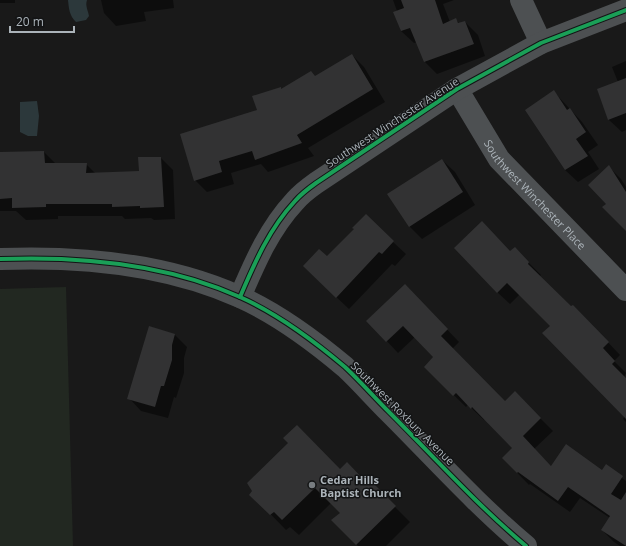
<svg xmlns="http://www.w3.org/2000/svg" width="626" height="546" viewBox="0 0 626 546" font-family="'Open Sans',sans-serif">
<rect width="100%" height="100%" fill="#191919"/>
<polygon fill="#222821" points="66,287 73,546 0,546 0,289"/>
<g fill="#2c383b">
<path d="M68 0H87C85 6 88 10 89 16L86 20 76 22C69 15 69 9 68 0Z"/>
<polygon points="37,101 39,116 37,136 28,136 20,132 20,102"/>
</g>
<g fill="#0007">
<rect x="0" y="0" width="15" height="3"/>
<polygon points="101,0 173,0 174,8 144,12 146,21 116,26 104,13"/>
<polygon points="393,0 454,0 443,4 450,22 456,20 460,24 465,22 478,35 485,56 437,74 425,62 417,42 414,43 401,31 397,11"/>
<polygon points="352,55 364,67 385,102 308,148 314,156 268,172 261,164 231,173 234,184 207,192 195,180 258,111 281,90 316,77"/>
<polygon points="626,61 626,130 622,132 609,120 598,90 618,82 612,67"/>
<polygon points="554,92 582,122 598,145 588,152 599,169 578,182 565,170"/>
<polygon points="44,152 56,164 86,164 96,174 140,172 161,158 173,170 175,219 154,220 151,218 125,219 122,216 58,216 58,219 26,220 16,211 0,211 0,153"/>
<polygon points="442,160 455,172 475,205 422,239 410,227 389,195"/>
<polygon points="609,167 621,179 626,187 626,230 607,204"/>
<polygon points="355,229 393,242 406,254 395,266 392,264 349,309 316,278 327,258"/>
<polygon points="515,249 541,275 539,277 571,308 585,318 620,355 614,361 626,373 624,377 626,379 626,422 623,419 625,416 552,326 520,294 510,304 497,292 511,252"/>
<polygon points="417,298 459,342 452,349 505,402 515,393 553,431 534,449 552,467 603,471 606,466 626,481 626,546 620,546 614,542 602,530 610,518 580,498 570,512 530,484 529,485 503,458 513,448 485,419 484,420 468,405 466,407 425,367 435,357 415,337 398,353 368,321"/>
<polygon points="150,327 175,335 187,347 184,358 184,373 176,398 174,397 168,418 141,411 129,398"/>
<polygon points="340,470 368,484 370,482 410,522 386,546 358,546 333,520 341,513 331,503 299,535 290,527 286,530 251,494"/>
</g>
<g fill="#323233">
<polygon points="401,0 435,0 443,24 456,18 458,23 465,21 474,44 424,62 410,28 401,31 393,12 404,8"/>
<polygon points="352,54 373,89 297,135 302,143 255,160 252,151 219,161 222,172 194,181 180,134 257,110 252,96 281,87 281,89 311,71 315,76"/>
<polygon points="626,78 626,113 608,120 597,89"/>
<polygon points="554,90 567,110 570,108 586,132 576,139 588,156 565,170 525,110"/>
<polygon points="44,151 45,163 87,163 86,173 139,171 138,157 161,157 164,207 140,208 140,206 112,207 112,204 46,204 46,207 12,208 12,198 0,199 0,152"/>
<polygon points="442,159 463,192 409,227 387,194"/>
<polygon points="609,165 626,192 626,231 602,207 606,204 588,185"/>
<polygon points="366,214 394,241 382,254 379,252 336,298 303,266 319,249 327,256 354,229 352,228"/>
<polygon points="482,221 510,251 515,247 529,262 528,264 571,306 573,305 609,342 603,348 615,361 612,364 626,378 626,419 542,333 550,326 507,283 497,293 454,248"/>
<polygon points="405,284 448,329 441,336 505,401 515,391 541,418 523,436 551,466 566,444 602,470 606,464 623,476 611,494 621,500 626,492 626,546 601,530 610,516 568,487 558,501 518,472 517,473 502,458 512,448 472,407 471,409 456,393 453,396 424,367 433,357 403,326 386,342 366,321"/>
<polygon points="149,326 175,334 172,345 172,360 164,386 161,386 155,407 127,399"/>
<polygon points="297,425 340,469 347,462 367,483 370,480 396,506 356,545 331,520 340,513 315,488 282,520 274,512 270,515 249,495 252,491 247,483 288,443 283,438"/>
</g>
<g fill="none" stroke-linecap="round" stroke-linejoin="round">
<g stroke="#4d5052" stroke-width="22">
<polyline points="521,0 541,43"/>
<path id="s1" d="M457 89 499 159 626 290"/>
<path d="M0 259C81 256 165 263 240 297 278 314 313 340 345 367 360 381 374 397 389 412 434 457 477 505 526 546"/>
<path d="M240 297C255 262 269 229 295 201 301 194 309 188 316 183L457 89 541 43 626 10"/>
</g>
<g stroke="#131415" stroke-width="6">
<g id="cycleway">
<path d="M0 259C81 256 165 263 240 297 278 314 313 340 345 367 360 381 374 397 389 412 434 457 477 505 526 546"/>
<path d="M240 297C255 262 269 229 295 201 301 194 309 188 316 183L457 89 541 43 626 10"/>
</g>
</g>
<use href="#cycleway" stroke="#1a9f57" stroke-width="4"/>
</g>
<circle fill="#787d81" stroke="#131415" stroke-width="1.5" cx="312" cy="485" r="4"/>
<g text-anchor="middle" dominant-baseline="central" stroke-width="3" stroke-linejoin="round" paint-order="stroke">
<g font-size="11" fill="#abb3b9" stroke="#131415">
<text transform="translate(392 122) rotate(-33)">Southwest Winchester Avenue</text>
<text stroke="none"><textPath href="#s1" startOffset="132">Southwest Winchester Place</textPath></text>
<text transform="translate(403 413) rotate(45)">Southwest Roxbury Avenue</text>
</g>
<g font-size="11" font-weight="bold" fill="#abb3b9" stroke="#131415" text-anchor="start">
<text x="320" y="479">Cedar Hills<tspan x="320" dy="13">Baptist Church</tspan></text>
</g>
</g>
<path d="M10 26v6h64v-6" fill="none" stroke="#abb3b9" stroke-width="2"/>
<text x="16" y="26" font-size="12" fill="#abb3b9" stroke="#131415" stroke-width="3" paint-order="stroke">20 m</text>
</svg>
